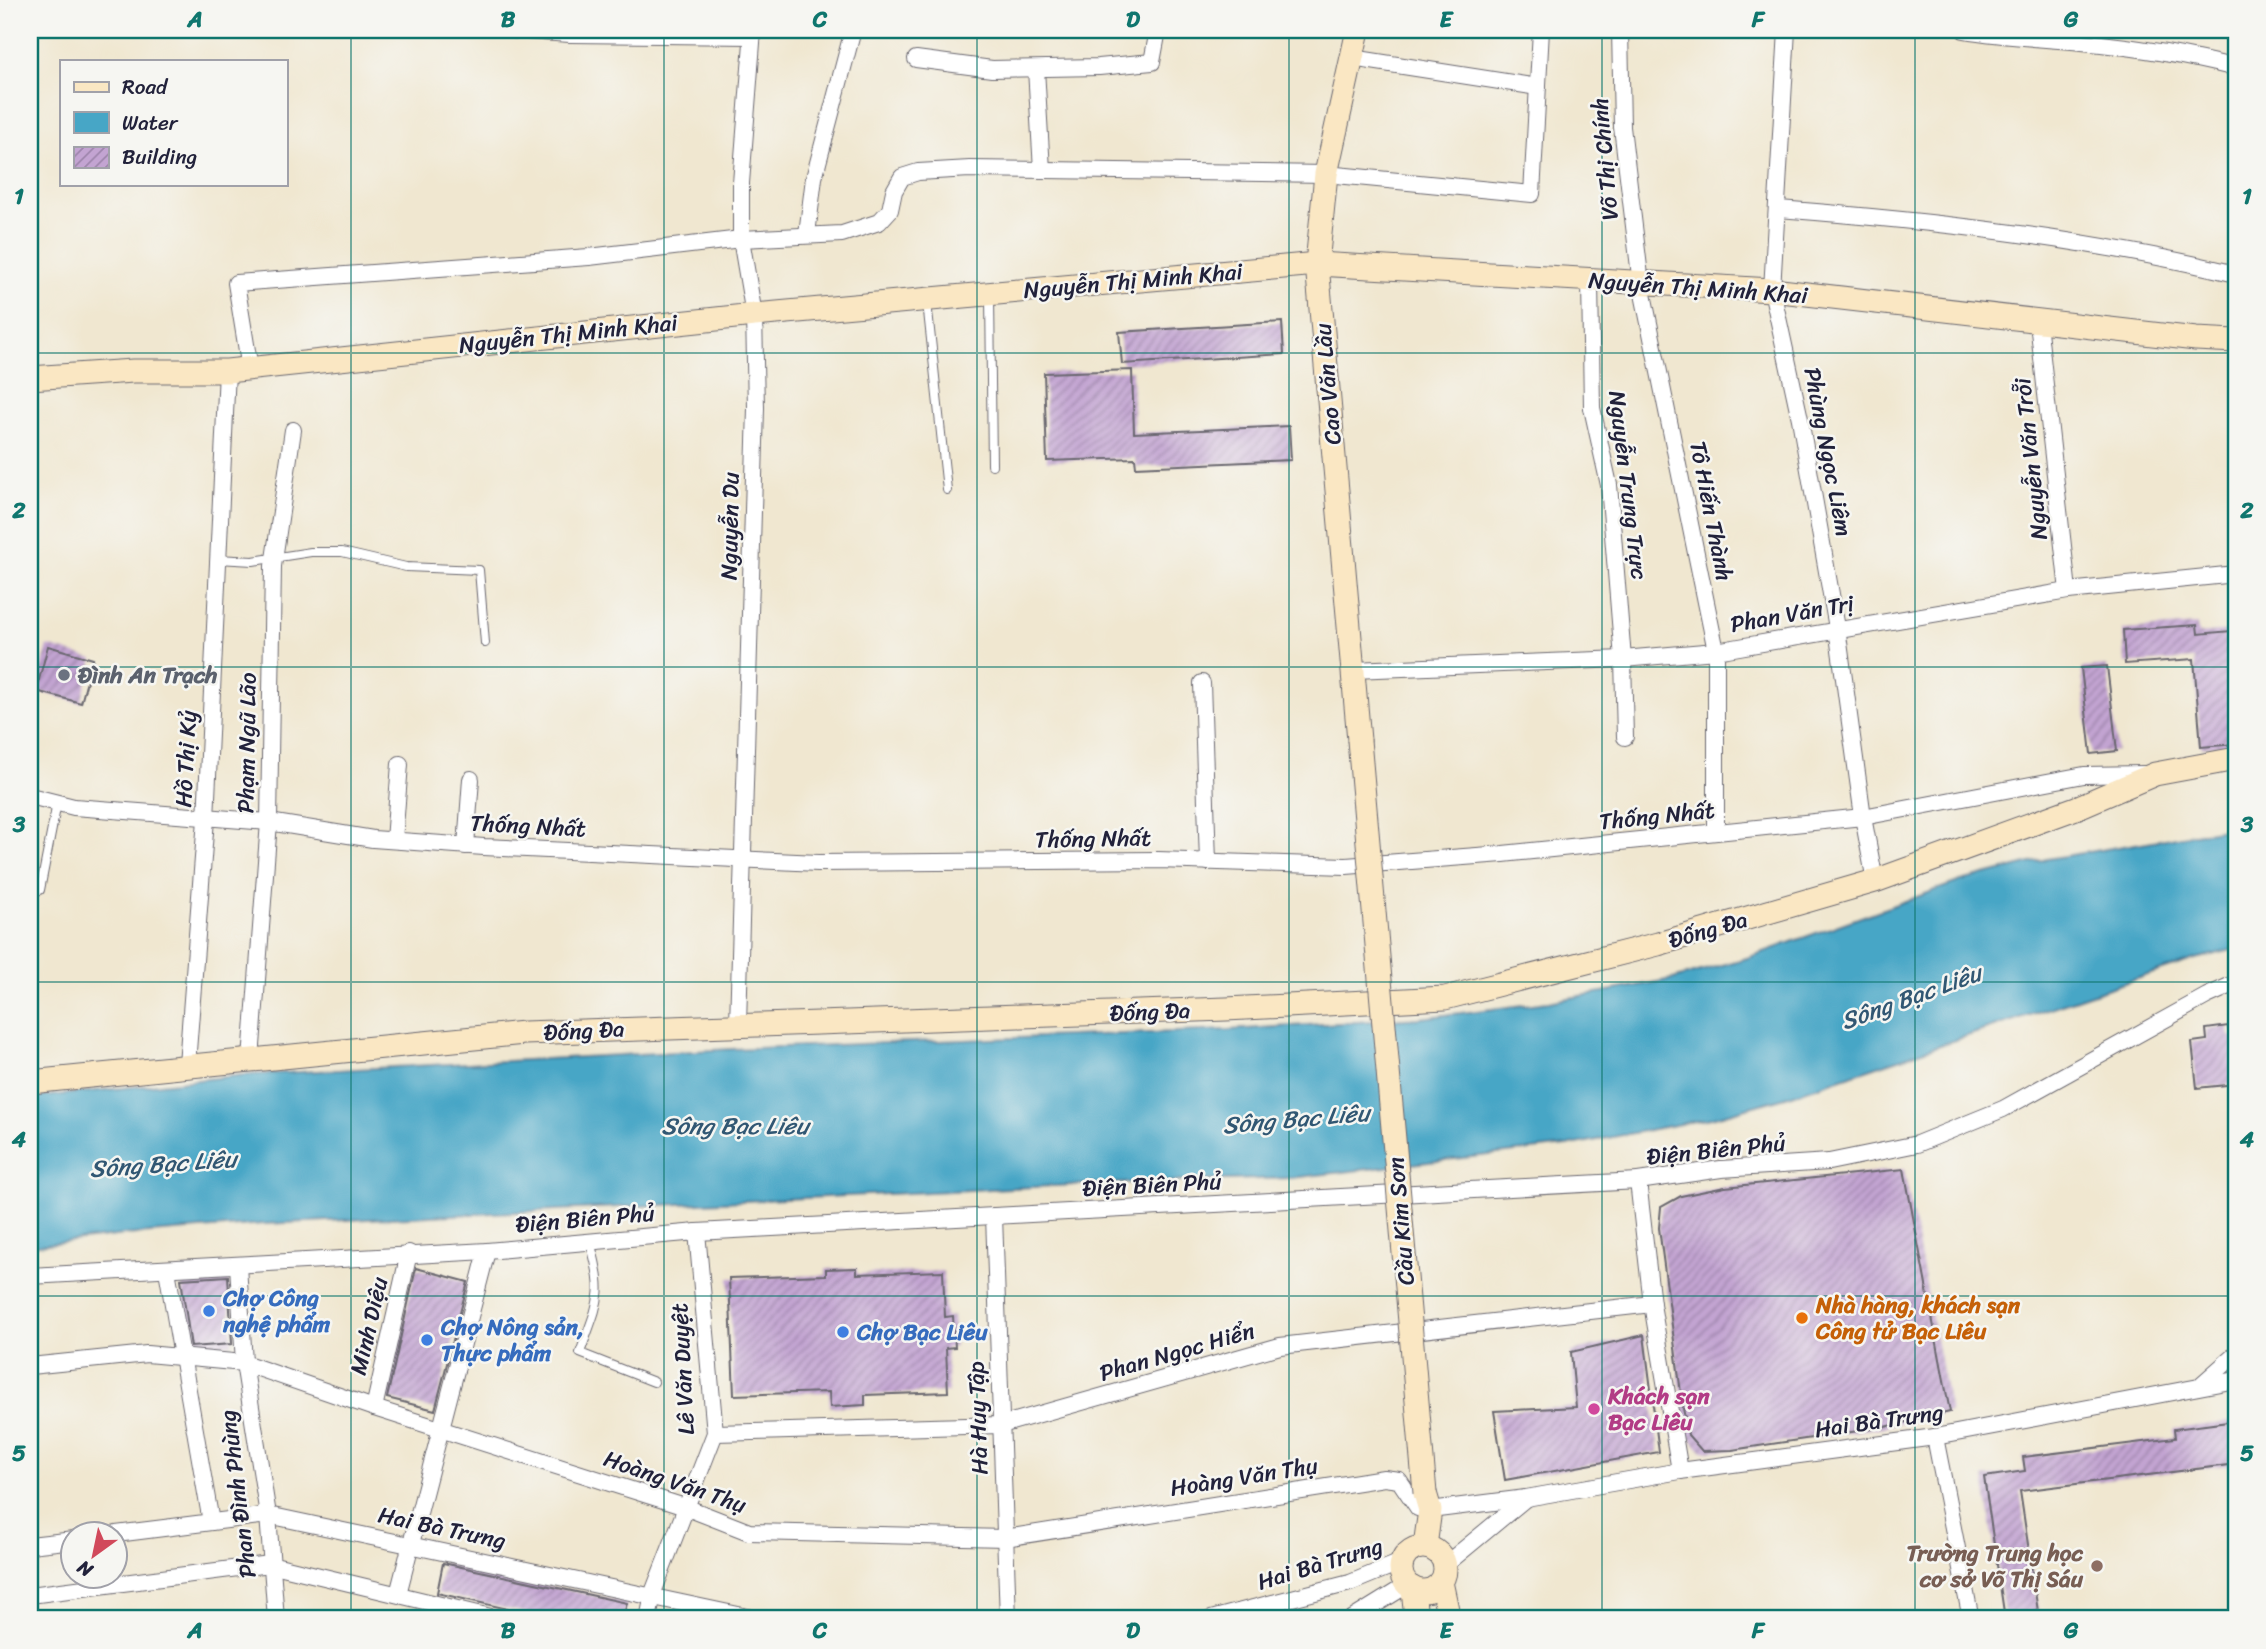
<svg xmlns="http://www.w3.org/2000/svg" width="2266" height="1649" viewBox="0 0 2266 1649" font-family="Sriracha,sans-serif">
<defs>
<pattern id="building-hatch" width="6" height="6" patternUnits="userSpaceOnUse" patternTransform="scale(1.75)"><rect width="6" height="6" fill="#c3a4d2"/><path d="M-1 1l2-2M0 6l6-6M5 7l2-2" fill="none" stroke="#9e85ac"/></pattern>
</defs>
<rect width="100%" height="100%" fill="#f6f6f2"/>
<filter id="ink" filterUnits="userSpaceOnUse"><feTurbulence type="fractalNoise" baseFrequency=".0143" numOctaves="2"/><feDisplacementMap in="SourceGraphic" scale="14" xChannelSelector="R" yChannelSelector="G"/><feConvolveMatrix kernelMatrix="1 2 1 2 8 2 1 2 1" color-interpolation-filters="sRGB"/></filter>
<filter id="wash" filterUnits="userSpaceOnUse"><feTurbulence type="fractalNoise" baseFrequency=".00686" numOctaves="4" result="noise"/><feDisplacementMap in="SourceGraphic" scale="28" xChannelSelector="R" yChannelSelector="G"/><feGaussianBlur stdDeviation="1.57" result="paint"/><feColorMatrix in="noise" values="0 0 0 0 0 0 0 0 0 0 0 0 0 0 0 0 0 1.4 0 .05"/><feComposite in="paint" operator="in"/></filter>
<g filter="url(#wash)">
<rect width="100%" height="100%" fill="#f0e7d0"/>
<polygon fill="#47a6c6" stroke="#346480" stroke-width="2" points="2236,827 2236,949 2195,959 1789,1096 1711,1118 1566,1146 1291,1178 1095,1184 264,1224 124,1235 30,1246 30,1098 244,1075 732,1049 1229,1030 1421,1018 1548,1002 1673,979 1747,958 1961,881 2047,859"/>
<g id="blocks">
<g fill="url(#building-hatch)">
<polygon points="1282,322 1284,354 1122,364 1119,332"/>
<polygon points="1132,370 1134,433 1289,426 1291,460 1136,467 1135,458 1047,461 1044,373"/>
<polygon points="2197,625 2198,634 2231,631 2236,744 2201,747 2194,659 2125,664 2123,630"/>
<polygon points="48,646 93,659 81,703 36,691"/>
<polygon points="2107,666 2117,751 2091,754 2081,668"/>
<polygon points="2228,1026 2230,1037 2236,1037 2236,1084 2197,1088 2192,1042 2207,1040 2206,1029"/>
<polygon points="1904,1169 1950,1412 1885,1427 1732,1450 1702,1451 1688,1435 1683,1408 1659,1228 1661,1207 1681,1196 1725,1187"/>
<polygon points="416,1268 468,1282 435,1410 387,1398"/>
<polygon points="857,1268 857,1274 943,1271 945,1317 953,1316 955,1347 946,1348 948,1392 865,1395 865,1405 830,1407 829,1392 734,1395 729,1278 826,1275 826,1269"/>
<polygon points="228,1276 232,1344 191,1347 181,1279"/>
<polygon points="1644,1335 1659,1452 1505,1480 1494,1411 1576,1407 1571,1352"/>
<polygon points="2236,1421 2236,1464 2020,1491 2039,1618 2005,1619 1984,1477 2025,1471 2023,1457 2175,1438 2174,1429"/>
<polygon points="443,1563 627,1603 623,1619 552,1619 437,1593"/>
</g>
</g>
</g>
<g filter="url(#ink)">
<use href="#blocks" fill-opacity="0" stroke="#6a676f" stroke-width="2"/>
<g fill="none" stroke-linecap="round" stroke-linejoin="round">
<g stroke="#6a676f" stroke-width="10">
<g id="lane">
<polyline points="990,296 992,465"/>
<polyline points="927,302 947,490"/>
<polyline points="218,559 253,561 311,552 342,552 406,567 479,570 485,643"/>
<polyline points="30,892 40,890 57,803"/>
<path d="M590 1242C606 1296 598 1302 580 1353L654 1382"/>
</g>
</g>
<g stroke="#6a676f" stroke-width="18">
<g id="street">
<polyline points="512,30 570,34 752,36"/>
<polyline points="1620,30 1622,127 1641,284 1716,651 1716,832"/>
<polyline points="1787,30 1772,290 1800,419 1837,628 1863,817 1875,881"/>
<path d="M1964 30C2003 37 2042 38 2082 42 2134 47 2185 55 2236 68"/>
<polyline points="1352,58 1538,87"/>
<polyline points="916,59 992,69 1099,67 1152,62 1158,30"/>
<polyline points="1036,69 1042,170"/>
<path d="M1779 209C1932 221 2086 238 2236 274"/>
<polyline points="807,234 814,178 853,30"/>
<polyline points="1590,281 1592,408 1609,485 1623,659 1625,737"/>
<polyline points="2038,322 2068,591"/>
<polyline points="250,369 236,283 589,257 741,239 842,234 879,222 890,210 894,191 902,177 918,172 970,169 1326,174 1532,194 1541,30"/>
<polyline points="1353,670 1623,659 1716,651 2068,591 2236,574"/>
<polyline points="1202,683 1208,862"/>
<polyline points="30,796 74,807 269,822 373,839 484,847 818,863 1158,860 1346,866 1503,854 1863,817 2084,775 2145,774"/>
<polyline points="394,840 400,764"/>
<polyline points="466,846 471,779"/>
<polyline points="738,1024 756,408 754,315 741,239 741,183 753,30"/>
<polyline points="251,1059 269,822 273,566 293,430"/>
<polyline points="187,1064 206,819 227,371"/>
<polyline points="1638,1181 1652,1304 1680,1471"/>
<polyline points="994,1216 1008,1619"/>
<polyline points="238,1265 244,1363 268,1515 276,1619"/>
<polyline points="167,1270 211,1522"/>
<polyline points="30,1276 487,1251 697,1232 1638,1181 1721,1169 1829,1162 1917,1144 2003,1109 2207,996 2236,983"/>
<polyline points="30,1366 147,1354 244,1363 374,1408 685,1507 749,1532 1005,1538 1384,1478 1399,1480 1418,1508 1430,1510 1526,1498 1680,1471 1935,1437 2236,1380"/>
<polyline points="2202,1384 2236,1354"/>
<polyline points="374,1408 409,1253"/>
<polyline points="715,1433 1001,1425 1280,1346 1652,1304"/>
<polyline points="1935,1437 1971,1619"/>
<polyline points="116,1534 268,1515 757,1619"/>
<polyline points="30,1545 74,1540"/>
<polyline points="1445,1565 1526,1498"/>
<polyline points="398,1594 487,1251"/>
<polyline points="30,1595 270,1564 499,1619"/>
<polyline points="648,1619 654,1590 715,1433 697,1232"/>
<polyline points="1211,1619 1350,1583 1401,1562"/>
<polyline points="1352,1619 1407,1585"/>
</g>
</g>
<g stroke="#6a676f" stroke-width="25">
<g id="secondary">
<polyline points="1358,30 1326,174 1317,264 1359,740"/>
<polyline points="30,378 133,371 227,371 754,315 1317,264 1772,290 2196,339 2236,341"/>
<polyline points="30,1082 524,1033 1226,1009 1445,998 1658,944 1875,881 2076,808 2155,774 2236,759"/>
<polyline points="1425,1546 1430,1510 1425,1493"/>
<circle cx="1423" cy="1569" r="22"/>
<polyline points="1441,1582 1449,1619"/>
<polyline points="1413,1588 1416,1619"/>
</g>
</g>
<use href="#lane" stroke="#fff" stroke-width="8"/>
<use href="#street" stroke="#fff" stroke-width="16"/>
<use href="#secondary" stroke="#fae7c3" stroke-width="23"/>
<g stroke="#6a676f" stroke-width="25" stroke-linecap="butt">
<polyline id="secondary-bridge" points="1359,740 1425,1493"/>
</g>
<use href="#secondary-bridge" stroke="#fae7c3" stroke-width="23"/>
</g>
</g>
<path fill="none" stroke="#0f766e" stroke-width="2" stroke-opacity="0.55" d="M351 30V1619M664 30V1619M977 30V1619M1289 30V1619M1602 30V1619M1915 30V1619M30 353H2236M30 667H2236M30 982H2236M30 1296H2236"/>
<circle fill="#6b7280" stroke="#f6f6f2" stroke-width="2.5" cx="64" cy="675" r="7"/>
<g fill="#3f7fe0" stroke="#f6f6f2" stroke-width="2.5">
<circle cx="209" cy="1311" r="7"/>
<circle cx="843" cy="1332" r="7"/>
<circle cx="427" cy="1340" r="7"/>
</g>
<circle fill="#e8710a" stroke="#f6f6f2" stroke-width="2.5" cx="1802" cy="1318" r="7"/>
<circle fill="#d1479c" stroke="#f6f6f2" stroke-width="2.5" cx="1594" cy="1409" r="7"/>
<circle fill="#8d6e63" stroke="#f6f6f2" stroke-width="2.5" cx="2097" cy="1566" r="7"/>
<g text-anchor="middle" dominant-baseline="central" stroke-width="5" stroke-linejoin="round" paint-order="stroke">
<g font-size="23" fill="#22223b" stroke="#f6f6f2">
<text transform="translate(1605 159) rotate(-95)">Võ Thị Chính</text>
<text transform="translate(1133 281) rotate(-5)">Nguyễn Thị Minh Khai</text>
<text transform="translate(1698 288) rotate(4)">Nguyễn Thị Minh Khai</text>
<text transform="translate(568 334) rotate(-6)">Nguyễn Thị Minh Khai</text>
<text transform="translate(1328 384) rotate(-95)">Cao Văn Lầu</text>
<text transform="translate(1828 452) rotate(79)">Phùng Ngọc Liêm</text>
<text transform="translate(2031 459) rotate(-96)">Nguyễn Văn Trỗi</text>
<text transform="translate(1628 485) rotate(83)">Nguyễn Trung Trực</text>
<text transform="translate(1711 511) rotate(79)">Tô Hiến Thành</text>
<text transform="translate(730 526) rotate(-89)">Nguyễn Du</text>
<text transform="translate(1792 614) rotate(-10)">Phan Văn Trị</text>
<text transform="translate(247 743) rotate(-89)">Phạm Ngũ Lão</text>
<text transform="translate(186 759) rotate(-87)">Hồ Thị Kỷ</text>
<text transform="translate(1657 816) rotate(-6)">Thống Nhất</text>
<text transform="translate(528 826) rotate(3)">Thống Nhất</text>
<text transform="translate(1093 839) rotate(-1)">Thống Nhất</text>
<text transform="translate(1708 930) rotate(-16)">Đống Đa</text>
<text transform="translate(1150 1012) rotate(-2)">Đống Đa</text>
<text transform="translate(584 1031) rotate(-3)">Đống Đa</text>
<text transform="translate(1716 1150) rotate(-6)">Điện Biên Phủ</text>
<text transform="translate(1152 1185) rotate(-3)">Điện Biên Phủ</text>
<text transform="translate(585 1219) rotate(-5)">Điện Biên Phủ</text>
<text transform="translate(1401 1221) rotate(-95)">Cầu Kim Sơn</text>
<text transform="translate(369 1326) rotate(-77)">Minh Diệu</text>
<text transform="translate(1177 1352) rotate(-16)">Phan Ngọc Hiển</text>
<text transform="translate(683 1369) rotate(-93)">Lê Văn Duyệt</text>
<text transform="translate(978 1418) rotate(-92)">Hà Huy Tập</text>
<text transform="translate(1879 1421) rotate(-8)">Hai Bà Trưng</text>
<text transform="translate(1244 1477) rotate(-9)">Hoàng Văn Thụ</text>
<text transform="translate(675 1482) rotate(19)">Hoàng Văn Thụ</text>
<text transform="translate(238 1494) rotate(-97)">Phan Đình Phùng</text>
<text transform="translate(442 1528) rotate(12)">Hai Bà Trưng</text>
<text transform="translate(1320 1564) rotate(-17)">Hai Bà Trưng</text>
</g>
<g font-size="23" font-weight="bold" fill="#5b616d" stroke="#f6f6f2" text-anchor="start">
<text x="78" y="675">Đình An Trạch</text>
</g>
<g font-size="23" font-weight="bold" fill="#366cbe" stroke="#f6f6f2" text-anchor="start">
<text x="223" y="1298">Chợ Công<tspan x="223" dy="26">nghệ phẩm</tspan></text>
<text x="441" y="1327">Chợ Nông sản,<tspan x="441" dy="26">Thực phẩm</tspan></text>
<text x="857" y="1332">Chợ Bạc Liêu</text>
</g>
<g font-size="23" font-weight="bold" fill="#c56008" stroke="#f6f6f2" text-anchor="start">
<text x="1816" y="1305">Nhà hàng, khách sạn<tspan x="1816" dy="26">Công tử Bạc Liêu</tspan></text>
</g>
<g font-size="23" font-weight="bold" fill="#b23c85" stroke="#f6f6f2" text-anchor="start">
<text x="1608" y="1396">Khách sạn<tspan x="1608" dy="26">Bạc Liêu</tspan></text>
</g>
<g font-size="23" font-weight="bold" fill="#785e54" stroke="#f6f6f2" text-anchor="end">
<text x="2083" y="1553">Trường Trung học<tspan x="2083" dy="26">cơ sở Võ Thị Sáu</tspan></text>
</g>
<g font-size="24" font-style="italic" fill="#315773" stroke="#f6f6f2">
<text transform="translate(1911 997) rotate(-20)">Sông Bạc Liêu</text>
<text transform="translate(1296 1119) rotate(-5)">Sông Bạc Liêu</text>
<text x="735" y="1126">Sông Bạc Liêu</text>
<text transform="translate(163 1164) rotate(-4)">Sông Bạc Liêu</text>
</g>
</g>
<rect width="2266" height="1649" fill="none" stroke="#f6f6f2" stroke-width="77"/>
<rect x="60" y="60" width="228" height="126" fill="#f6f6f2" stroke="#a1a1a9" stroke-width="2"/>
<rect x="74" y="82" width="35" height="10" fill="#fae7c3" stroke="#a1a1a9" stroke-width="2"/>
<text x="122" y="94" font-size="21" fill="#22223b">Road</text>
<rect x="74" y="112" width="35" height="21" fill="#47a6c6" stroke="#a1a1a9" stroke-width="2"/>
<text x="122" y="130" font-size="21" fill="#22223b">Water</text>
<rect x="74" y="147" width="35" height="21" fill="url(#building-hatch)" stroke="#a1a1a9" stroke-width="2"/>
<text x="122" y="164" font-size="21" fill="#22223b">Building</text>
<g transform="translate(94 1555) rotate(213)"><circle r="33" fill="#f6f6f2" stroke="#a1a1a9" stroke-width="2"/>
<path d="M0-5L12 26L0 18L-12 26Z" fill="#d1495b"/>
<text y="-10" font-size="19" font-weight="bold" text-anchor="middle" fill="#22223b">N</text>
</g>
<rect x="38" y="38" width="2190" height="1572" fill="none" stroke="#0f766e" stroke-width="2.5"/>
<g font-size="23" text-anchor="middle" font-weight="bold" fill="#0f766e">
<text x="195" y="27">A</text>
<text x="508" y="27">B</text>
<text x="820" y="27">C</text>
<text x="1133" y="27">D</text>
<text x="1446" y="27">E</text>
<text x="1758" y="27">F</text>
<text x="2071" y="27">G</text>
<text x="19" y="204">1</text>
<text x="2247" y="204">1</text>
<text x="19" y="518">2</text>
<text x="2247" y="518">2</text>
<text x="19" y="832">3</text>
<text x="2247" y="832">3</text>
<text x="19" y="1147">4</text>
<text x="2247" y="1147">4</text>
<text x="19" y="1461">5</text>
<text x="2247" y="1461">5</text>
<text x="195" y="1638">A</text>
<text x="508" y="1638">B</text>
<text x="820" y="1638">C</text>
<text x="1133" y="1638">D</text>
<text x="1446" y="1638">E</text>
<text x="1758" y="1638">F</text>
<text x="2071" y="1638">G</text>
</g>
</svg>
